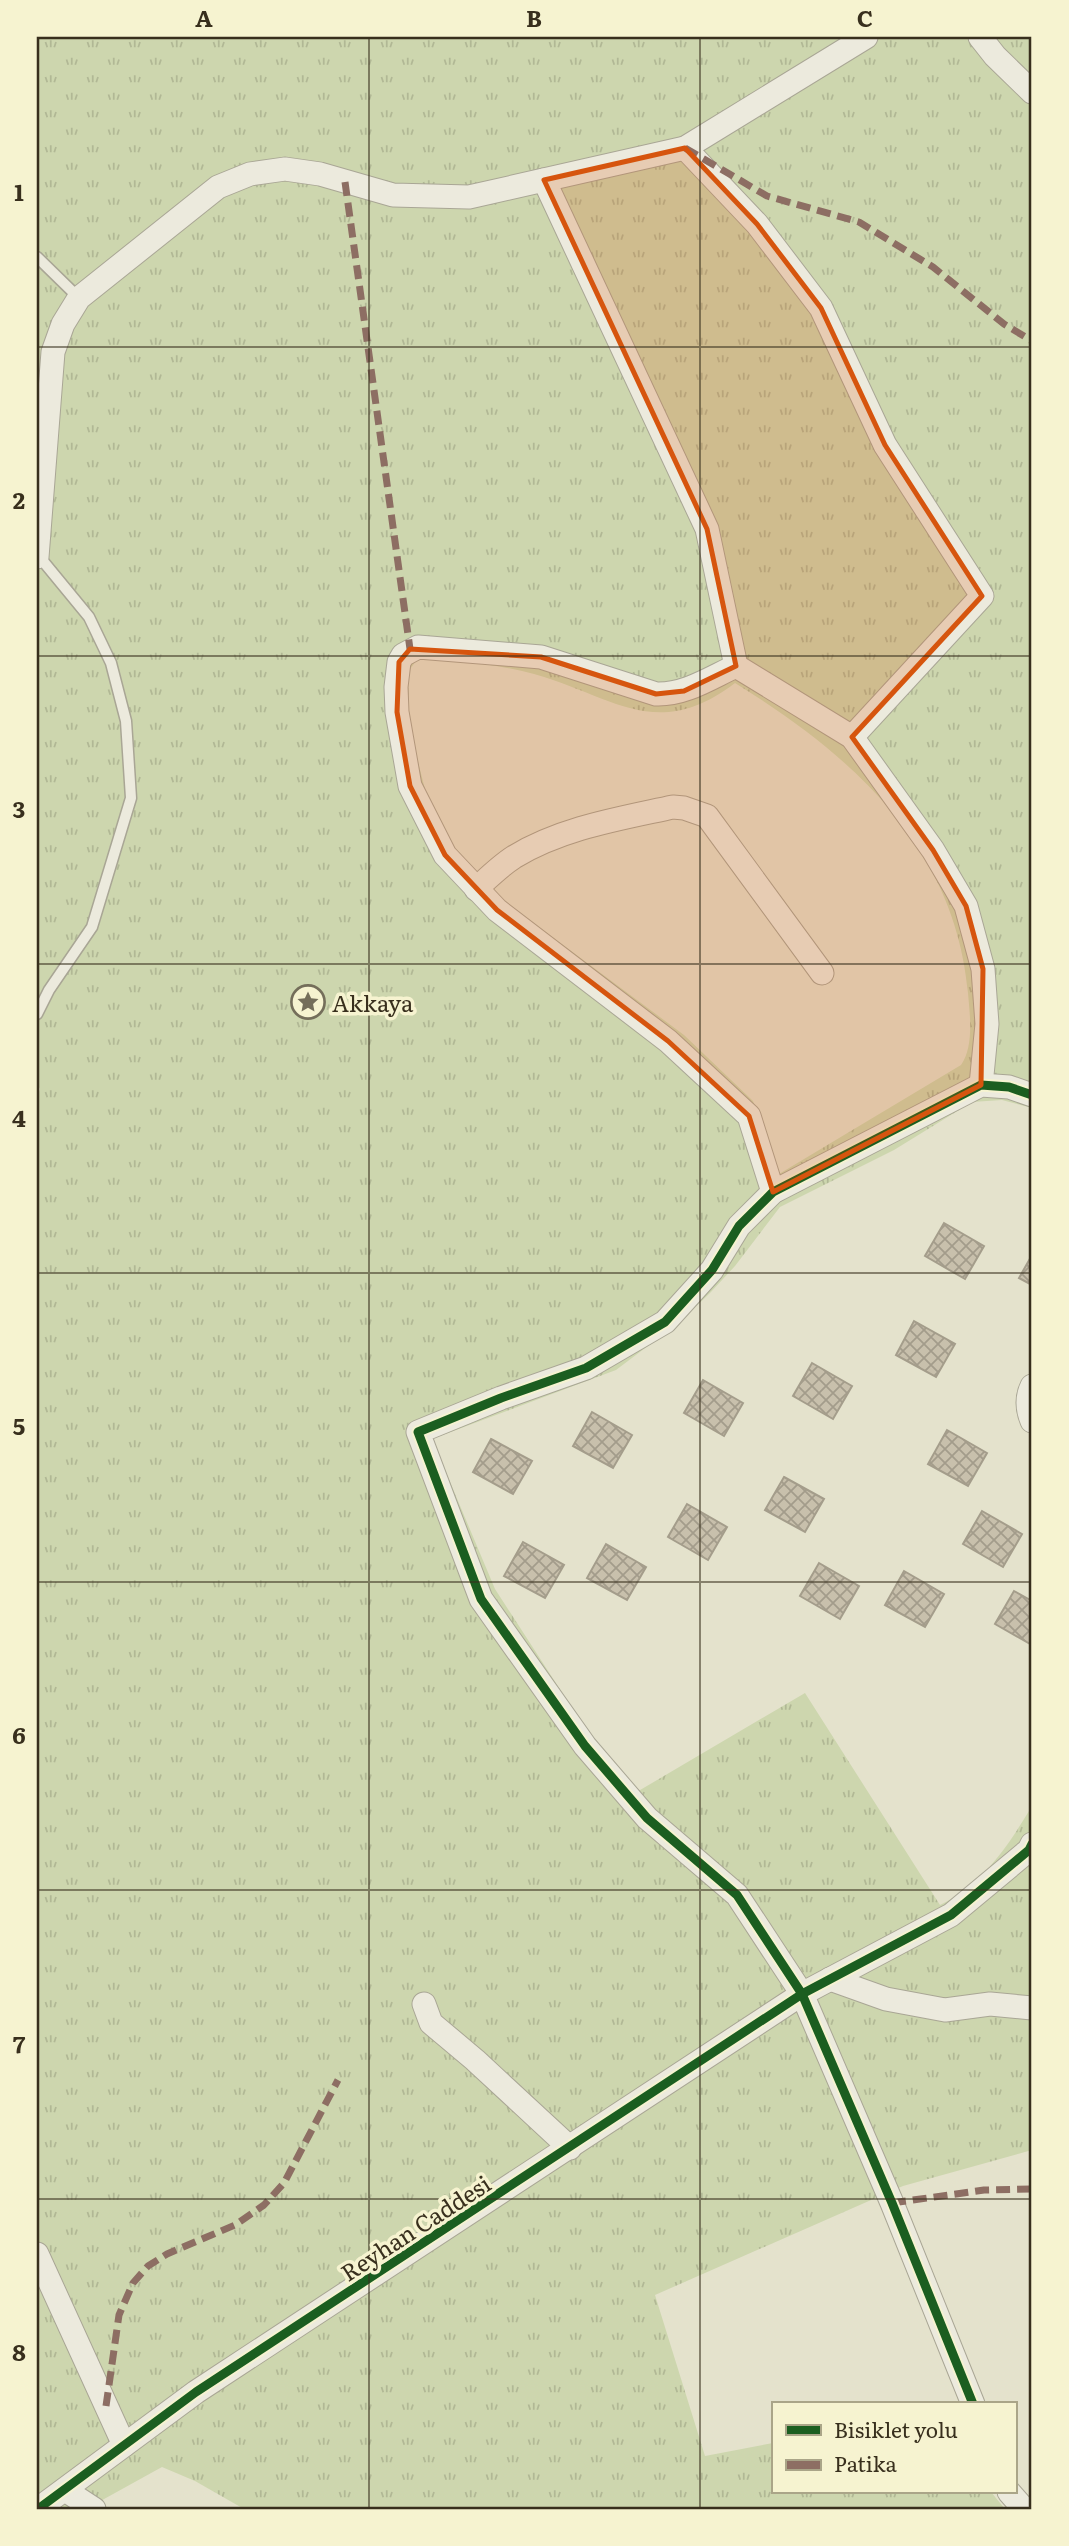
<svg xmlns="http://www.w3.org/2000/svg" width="1069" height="2546" viewBox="0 0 1069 2546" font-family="Literata,serif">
<defs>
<pattern id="grass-tufts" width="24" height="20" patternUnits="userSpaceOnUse" patternTransform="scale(1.75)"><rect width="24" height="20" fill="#cdd6ae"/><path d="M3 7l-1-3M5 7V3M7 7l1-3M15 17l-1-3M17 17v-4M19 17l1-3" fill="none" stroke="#b1b895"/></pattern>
<pattern id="building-cross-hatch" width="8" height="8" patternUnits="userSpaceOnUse" patternTransform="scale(1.75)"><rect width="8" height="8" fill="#c8c0ac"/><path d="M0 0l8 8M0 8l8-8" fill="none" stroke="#a39c8b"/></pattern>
</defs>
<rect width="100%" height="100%" fill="#e4e2cc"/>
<path fill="url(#grass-tufts)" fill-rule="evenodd" d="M37 37H1032V1108L1002 1100 972 1102 894 1150 780 1207 735 1266 710 1293 681 1321 616 1370 432 1439 495 1589 572 1708 635 1793 805 1693 940 1905C984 1883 1008 1846 1032 1806V2150L903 2186 655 2295 705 2456 773 2443V2492H991L1005 2509H244L195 2481 162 2467 86 2509H37V1097L40 1089 37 1084ZM422 657C459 661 497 664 534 674 613 696 656 743 735 683 852 755 955 847 968 993 970 1016 974 1046 961 1065L779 1174 753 1101 684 1035 492 892 446 838 428 801 415 750 409 715 408 672 416 661Z"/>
<g fill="url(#building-cross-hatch)" stroke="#a49d8b" stroke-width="2">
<polygon points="944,1223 984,1246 965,1279 925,1256"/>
<polygon points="1032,1255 1032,1285 1019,1278"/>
<polygon points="914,1321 955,1344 936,1377 896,1355"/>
<polygon points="812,1363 852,1386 833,1419 793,1396"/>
<polygon points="703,1380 743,1403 724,1436 684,1413"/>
<polygon points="592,1412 632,1435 613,1468 573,1446"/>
<polygon points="947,1430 987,1453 968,1486 928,1464"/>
<polygon points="491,1439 532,1461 513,1494 473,1472"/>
<polygon points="784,1477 824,1499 805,1532 765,1510"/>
<polygon points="687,1504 727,1527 708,1560 668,1537"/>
<polygon points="982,1511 1022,1534 1003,1567 963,1544"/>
<polygon points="523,1542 564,1565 545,1598 504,1576"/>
<polygon points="606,1544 646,1567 627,1600 587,1578"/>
<polygon points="819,1563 859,1586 840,1619 800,1596"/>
<polygon points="904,1571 944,1594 925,1627 885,1605"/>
<polygon points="1014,1591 1032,1601 1032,1645 995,1624"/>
</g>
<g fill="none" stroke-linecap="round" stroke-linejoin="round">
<g stroke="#a9a695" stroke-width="13">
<g id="service">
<polyline points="37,257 79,298"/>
<polyline points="37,1014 49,990 92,927 131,798 126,721 111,663 89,617 38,555"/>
</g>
</g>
<g stroke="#a9a695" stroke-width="25">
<g id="minor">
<polyline points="980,37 995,56 1032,92"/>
<polyline points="685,148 757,224 821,308 885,445 982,596 852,737"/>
<polyline points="544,180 707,529 736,666 852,737 933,850 966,906 983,969 987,1024 981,1085"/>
<polyline points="37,557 53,352 63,324 79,298 218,187 250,174 285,169 320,174 393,195 469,197 685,148 866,37"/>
<path d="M736 666C710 678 685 695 656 694L541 657 418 647 403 655 399 662 396 687 397 712 410 786 445 855 497 910 668 1041 749 1116 773 1192"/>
<path d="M476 889C488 878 500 866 514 857 562 828 618 819 673 807L684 808 707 816 822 973"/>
<path d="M1032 1386C1026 1398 1027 1409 1032 1421"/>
<polyline points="830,1979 886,1999 945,2010 990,2004 1032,2008"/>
<polyline points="424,2004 431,2023 475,2060 570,2148"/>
<polyline points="37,2254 124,2445"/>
<polyline points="973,2404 892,2203 802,1994 737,1895 647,1818 585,1746 481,1599 418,1432 501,1398 586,1368 665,1322 712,1270 739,1226 773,1192 981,1085 1009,1087 1032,1095"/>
<polyline points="65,2490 94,2509"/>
<polyline points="1009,2492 1024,2509"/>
<polyline points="38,2509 196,2392 802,1994 951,1915 1029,1850 1032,1844"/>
</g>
</g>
<use href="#service" stroke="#eceadd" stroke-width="10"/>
<use href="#minor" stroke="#eceadd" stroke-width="23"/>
<g stroke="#8d6e63" stroke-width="7" stroke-dasharray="14 7" stroke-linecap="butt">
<polyline points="685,148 767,196 859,222 933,267 1004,324 1032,341"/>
<polyline points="345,182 410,649"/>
<polyline points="892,2203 984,2190 1032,2189"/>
<polyline points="106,2406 119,2315 133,2283 148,2266 167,2254 235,2225 264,2205 284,2183 338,2080"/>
</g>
<g stroke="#f6f3d0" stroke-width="13">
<g id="cycleway">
<polyline points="973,2404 892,2203 802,1994 737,1895 647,1818 585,1746 481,1599 418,1432 501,1398 586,1368 665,1322 712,1270 739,1226 773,1192 981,1085 1009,1087 1032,1095"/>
<polyline points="38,2509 196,2392 802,1994 951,1915 1029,1850 1032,1844"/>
</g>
</g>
<use href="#cycleway" stroke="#1b5e20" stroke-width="9"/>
</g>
<path fill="#d6550e" fill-opacity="0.2" stroke="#d6550e" stroke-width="5" stroke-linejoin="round" d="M685 148 757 224 821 308 885 445 982 596 852 737 933 850 966 906 983 969 981 1085 773 1192 749 1116 668 1041 497 910 445 855 410 786 397 712 399 662 410 649 541 657 656 694 684 691 736 666 707 529 544 180Z"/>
<path fill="none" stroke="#382f1d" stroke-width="2" stroke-opacity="0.55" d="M369 37V2509M700 37V2509M37 347H1032M37 656H1032M37 964H1032M37 1273H1032M37 1582H1032M37 1890H1032M37 2199H1032"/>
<defs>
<g id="sight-ring" transform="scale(1.75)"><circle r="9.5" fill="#f6f3d0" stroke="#746e5a" stroke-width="1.5"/><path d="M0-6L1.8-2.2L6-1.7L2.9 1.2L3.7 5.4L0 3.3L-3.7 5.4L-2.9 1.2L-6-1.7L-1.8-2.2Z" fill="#746e5a"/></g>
</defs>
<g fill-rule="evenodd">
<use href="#sight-ring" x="308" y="1002"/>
</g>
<g text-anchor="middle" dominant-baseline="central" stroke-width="7" stroke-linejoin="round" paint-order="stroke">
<g font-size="23" fill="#382f1d" stroke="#f6f3d0" text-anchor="start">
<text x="332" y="1002">Akkaya</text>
</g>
<g font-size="23" fill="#382f1d" stroke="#f6f3d0">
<text transform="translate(415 2227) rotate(-33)">Reyhan Caddesi</text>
</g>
</g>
<rect width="1069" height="2546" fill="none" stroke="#f6f3d0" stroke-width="77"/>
<rect x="772" y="2402" width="245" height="91" fill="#f6f3d0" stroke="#aaa588" stroke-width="2"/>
<rect x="786" y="2425" width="35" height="10" fill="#1b5e20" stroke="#aaa588" stroke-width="2"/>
<text x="834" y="2438" font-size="21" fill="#382f1d">Bisiklet yolu</text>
<rect x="786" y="2460" width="35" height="10" fill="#8d6e63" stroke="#aaa588" stroke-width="2"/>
<text x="834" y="2472" font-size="21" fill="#382f1d">Patika</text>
<rect x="38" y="38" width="992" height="2470" fill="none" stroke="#382f1d" stroke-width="2.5"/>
<g font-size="23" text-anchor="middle" font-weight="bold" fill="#382f1d">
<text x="204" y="27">A</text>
<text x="534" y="27">B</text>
<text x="865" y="27">C</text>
<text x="19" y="201">1</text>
<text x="19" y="509">2</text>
<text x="19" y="818">3</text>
<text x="19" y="1127">4</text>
<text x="19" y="1435">5</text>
<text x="19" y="1744">6</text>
<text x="19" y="2053">7</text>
<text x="19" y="2361">8</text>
</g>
</svg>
